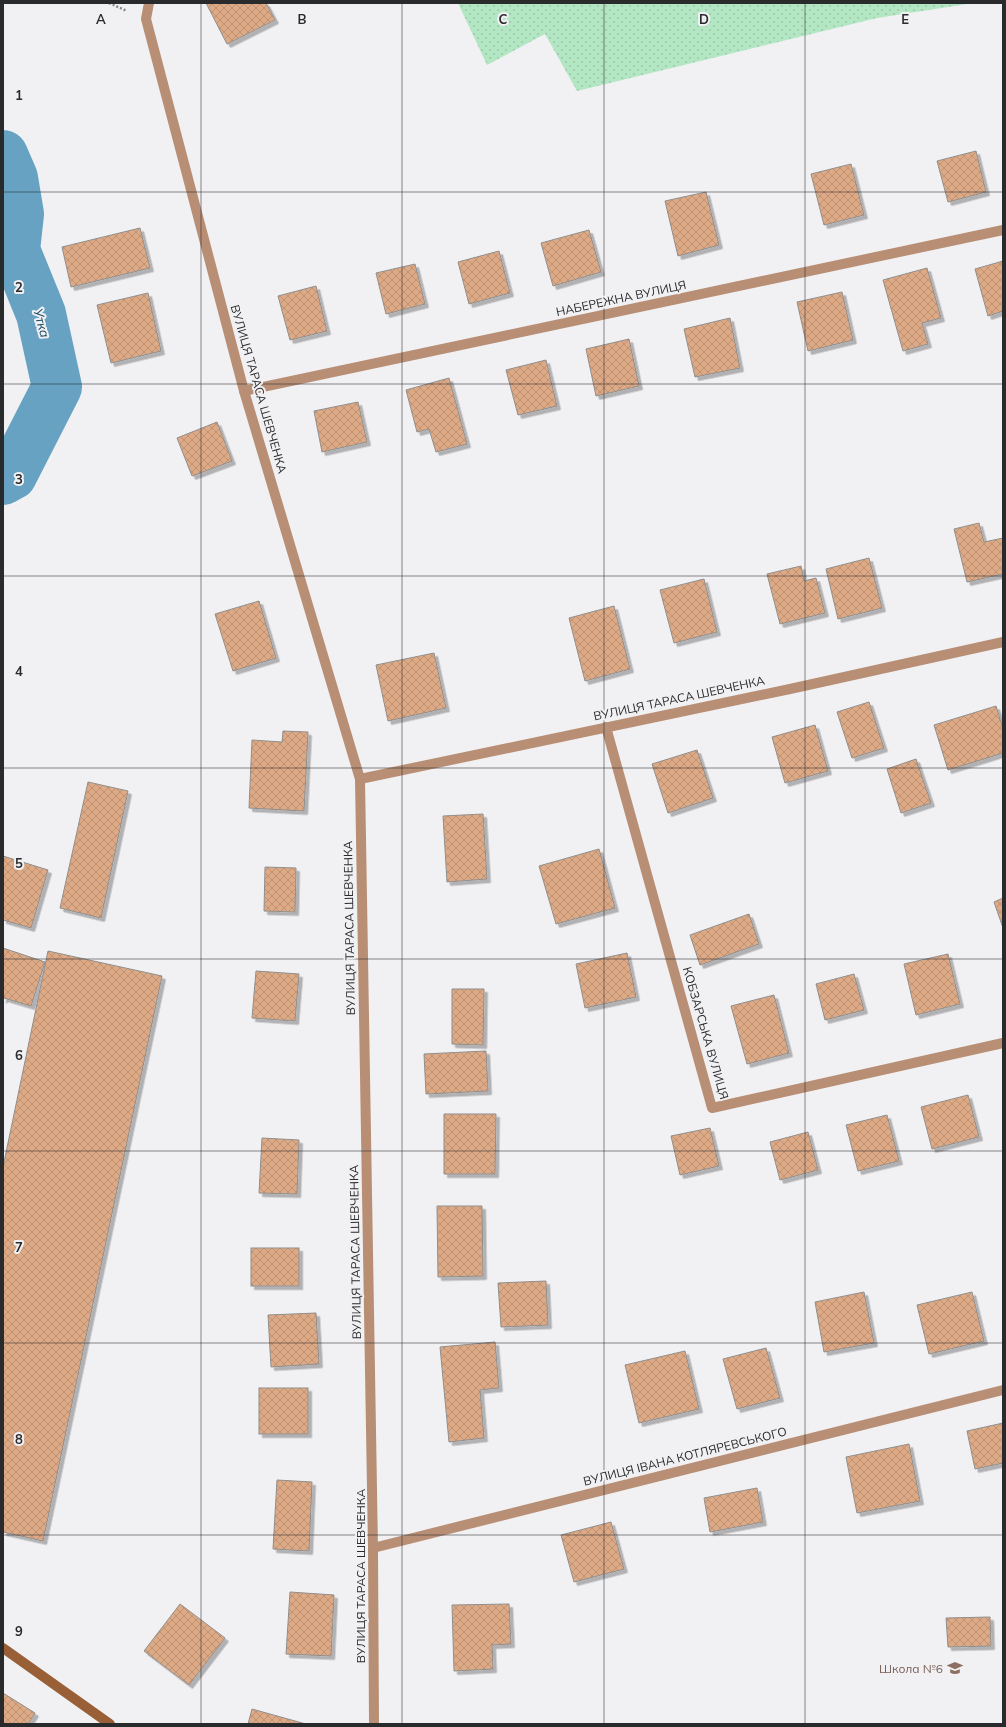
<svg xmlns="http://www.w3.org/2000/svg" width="1006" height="1727" viewBox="0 0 1006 1727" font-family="Mulish,sans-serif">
<defs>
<pattern id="park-dots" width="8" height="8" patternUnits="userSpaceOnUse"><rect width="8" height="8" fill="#b3e7c3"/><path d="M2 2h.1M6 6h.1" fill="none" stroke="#9ac6a8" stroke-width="1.8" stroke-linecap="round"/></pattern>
<pattern id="building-cross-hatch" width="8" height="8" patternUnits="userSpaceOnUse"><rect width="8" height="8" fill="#deaa86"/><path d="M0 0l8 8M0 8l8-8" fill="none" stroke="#be9274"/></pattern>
<filter id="shadow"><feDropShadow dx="3.5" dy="3.5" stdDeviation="0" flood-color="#0004"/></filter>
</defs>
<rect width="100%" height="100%" fill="#f1f1f4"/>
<polygon fill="url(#park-dots)" points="458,3 974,3 877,18 577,91 545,34 487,65"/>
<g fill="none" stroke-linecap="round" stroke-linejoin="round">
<polyline stroke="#67a2c3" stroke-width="50" points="3,155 13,178 19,214 15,250 41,314 57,387 12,475 3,480"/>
</g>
<g fill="url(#building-cross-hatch)" stroke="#908e8c" filter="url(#shadow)">
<polygon points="206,3 266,3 275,20 227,44"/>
<polygon points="976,151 986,192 948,202 937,161"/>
<polygon points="851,164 864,215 824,225 811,174"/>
<polygon points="706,192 719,245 678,256 665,201"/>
<polygon points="140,228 150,268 71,287 62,247"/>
<polygon points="589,230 601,272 553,286 541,243"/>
<polygon points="499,251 510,293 469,304 458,262"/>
<polygon points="1003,261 1003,311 988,316 975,269"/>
<polygon points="415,264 425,304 386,314 376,273"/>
<polygon points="927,268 941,318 922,323 928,344 903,351 883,280"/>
<polygon points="316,286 327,331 290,340 278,296"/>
<polygon points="842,292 853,340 808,351 797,302"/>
<polygon points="148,293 161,351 111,363 97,305"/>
<polygon points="730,318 740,368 695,377 684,329"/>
<polygon points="629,339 639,386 596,396 586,349"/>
<polygon points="546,360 557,406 518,415 506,370"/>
<polygon points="449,378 467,444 436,452 429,429 417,432 406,390"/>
<polygon points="358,402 367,442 322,452 314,411"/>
<polygon points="217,422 232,461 192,476 177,438"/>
<polygon points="979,523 984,542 1003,538 1003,574 967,582 954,529"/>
<polygon points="869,558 882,608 838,619 826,569"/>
<polygon points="801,566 804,581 816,578 825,613 780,624 767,574"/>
<polygon points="704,579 717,632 674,643 660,590"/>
<polygon points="259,601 276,658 233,671 215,614"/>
<polygon points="614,606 630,669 585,681 569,618"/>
<polygon points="434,653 446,708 388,721 376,665"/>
<polygon points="869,702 884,748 852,758 837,712"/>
<polygon points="996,706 1003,729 1003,753 948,770 934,725"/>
<polygon points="815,725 828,771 785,783 772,737"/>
<polygon points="283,731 308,732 304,811 249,808 252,740 282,742"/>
<polygon points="697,750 713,798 668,813 652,764"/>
<polygon points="916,759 931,803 901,813 887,769"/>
<polygon points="88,782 128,791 101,918 60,908"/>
<polygon points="483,814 487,879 447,882 443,816"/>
<polygon points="599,849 615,908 556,924 539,866"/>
<polygon points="3,856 48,870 31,928 3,920"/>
<polygon points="265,867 296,868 295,912 264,911"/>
<polygon points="1003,898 1003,928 994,902"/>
<polygon points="749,914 759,944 700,965 690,935"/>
<polygon points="3,948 45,962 31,1006 4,998 3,1000"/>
<polygon points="48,951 162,976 43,1541 3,1532 3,1167"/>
<polygon points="627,953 636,997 585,1008 576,964"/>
<polygon points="948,954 960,1004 916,1015 904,964"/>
<polygon points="256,971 299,974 295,1021 252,1018"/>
<polygon points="854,974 864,1010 825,1020 816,984"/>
<polygon points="452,989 484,989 483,1045 452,1044"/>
<polygon points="774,995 789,1053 747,1064 731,1006"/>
<polygon points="486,1051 488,1091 426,1094 424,1054"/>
<polygon points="968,1095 979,1137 932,1149 921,1107"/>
<polygon points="444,1114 496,1114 495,1174 444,1174"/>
<polygon points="887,1115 899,1161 858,1171 846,1125"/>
<polygon points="710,1128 719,1166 680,1175 671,1136"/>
<polygon points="808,1132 818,1170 780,1180 770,1142"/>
<polygon points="262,1138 299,1140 297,1194 259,1193"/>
<polygon points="437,1206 482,1206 483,1276 438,1277"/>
<rect x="251" y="1248" width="48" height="38"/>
<polygon points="546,1281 548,1325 501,1327 498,1283"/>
<polygon points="864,1292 874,1343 824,1352 815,1302"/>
<polygon points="972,1292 984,1341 929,1354 917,1305"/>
<polygon points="316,1313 319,1364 271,1367 268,1315"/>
<polygon points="495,1342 499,1388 480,1390 484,1438 449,1442 440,1347"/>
<polygon points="766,1348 780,1398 737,1409 723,1359"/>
<polygon points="685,1351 699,1409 639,1423 625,1365"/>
<rect x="259" y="1388" width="49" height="46"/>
<polygon points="1003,1423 1003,1463 975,1469 967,1431"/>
<polygon points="909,1444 920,1501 857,1513 846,1457"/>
<polygon points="277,1480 312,1482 309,1551 273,1549"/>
<polygon points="757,1488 763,1522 710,1532 704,1498"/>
<polygon points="611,1522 624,1569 574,1582 561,1535"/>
<polygon points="290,1592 334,1595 331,1656 286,1654"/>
<polygon points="180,1604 225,1638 189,1685 144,1651"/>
<polygon points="509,1604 511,1644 492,1645 493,1669 454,1671 452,1605"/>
<polygon points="990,1617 991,1646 948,1647 946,1618"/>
<polygon points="3,1693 35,1713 28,1724 3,1724"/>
<polygon points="252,1709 306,1724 248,1724"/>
</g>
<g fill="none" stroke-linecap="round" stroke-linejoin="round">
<polyline stroke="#87888a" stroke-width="2.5" stroke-dasharray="2 2" stroke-linecap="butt" points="109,3 127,11"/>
<g stroke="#b88f75" stroke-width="10">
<polyline points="149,3 146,19 244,391 360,779 373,1548 374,1724"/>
<polyline points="244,391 1003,230"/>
<polyline points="606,727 712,1108 1003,1043"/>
<polyline points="360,779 790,689 1003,642"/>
<polyline points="373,1548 1003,1390"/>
</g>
<polyline stroke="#995f37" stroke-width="10" points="3,1648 110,1724"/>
</g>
<path fill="none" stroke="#292a2b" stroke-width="1" stroke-opacity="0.55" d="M201 3V1724M402 3V1724M604 3V1724M805 3V1724M3 192H1003M3 384H1003M3 576H1003M3 768H1003M3 959H1003M3 1151H1003M3 1343H1003M3 1535H1003"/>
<defs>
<g id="school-bare" transform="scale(1.2)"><path d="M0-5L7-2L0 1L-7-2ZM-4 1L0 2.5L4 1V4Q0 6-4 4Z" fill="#8d6e63" stroke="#f1f1f4" stroke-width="2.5" paint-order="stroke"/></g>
</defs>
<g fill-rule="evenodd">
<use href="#school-bare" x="955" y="1668"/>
</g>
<g text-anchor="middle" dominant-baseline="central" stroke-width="4" stroke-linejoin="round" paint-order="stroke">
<g font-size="12" fill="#292a2b" stroke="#f1f1f4">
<text transform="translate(621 298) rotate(-12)">НАБЕРЕЖНА ВУЛИЦЯ</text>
<text transform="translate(259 389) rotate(74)">ВУЛИЦЯ ТАРАСА ШЕВЧЕНКА</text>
<text transform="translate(679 698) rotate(-12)">ВУЛИЦЯ ТАРАСА ШЕВЧЕНКА</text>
<text transform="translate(349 928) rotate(-91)">ВУЛИЦЯ ТАРАСА ШЕВЧЕНКА</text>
<text transform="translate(706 1033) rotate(74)">КОБЗАРСЬКА ВУЛИЦЯ</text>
<text transform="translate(355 1252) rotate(-91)">ВУЛИЦЯ ТАРАСА ШЕВЧЕНКА</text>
<text transform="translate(685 1456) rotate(-14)">ВУЛИЦЯ ІВАНА КОТЛЯРЕВСЬКОГО</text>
<text transform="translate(360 1576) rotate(-90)">ВУЛИЦЯ ТАРАСА ШЕВЧЕНКА</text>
</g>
<g font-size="12" fill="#785e54" stroke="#f1f1f4" text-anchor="end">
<text x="943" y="1668">Школа №6</text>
</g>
<g font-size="13" font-style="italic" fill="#184860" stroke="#f1f1f4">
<text transform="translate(42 323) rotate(75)">Утка</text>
</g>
</g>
<g font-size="13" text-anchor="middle" font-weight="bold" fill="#292a2b" stroke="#f1f1f4" stroke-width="4" stroke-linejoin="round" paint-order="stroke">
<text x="101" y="24">A</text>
<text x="302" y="24">B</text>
<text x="503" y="24">C</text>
<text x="704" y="24">D</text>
<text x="905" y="24">E</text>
<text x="19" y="100">1</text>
<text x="19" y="292">2</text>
<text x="19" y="484">3</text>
<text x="19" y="676">4</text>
<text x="19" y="868">5</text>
<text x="19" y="1060">6</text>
<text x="19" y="1252">7</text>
<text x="19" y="1444">8</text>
<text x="19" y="1636">9</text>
</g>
<rect width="1006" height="1727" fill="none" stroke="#292a2b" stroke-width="8"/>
</svg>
